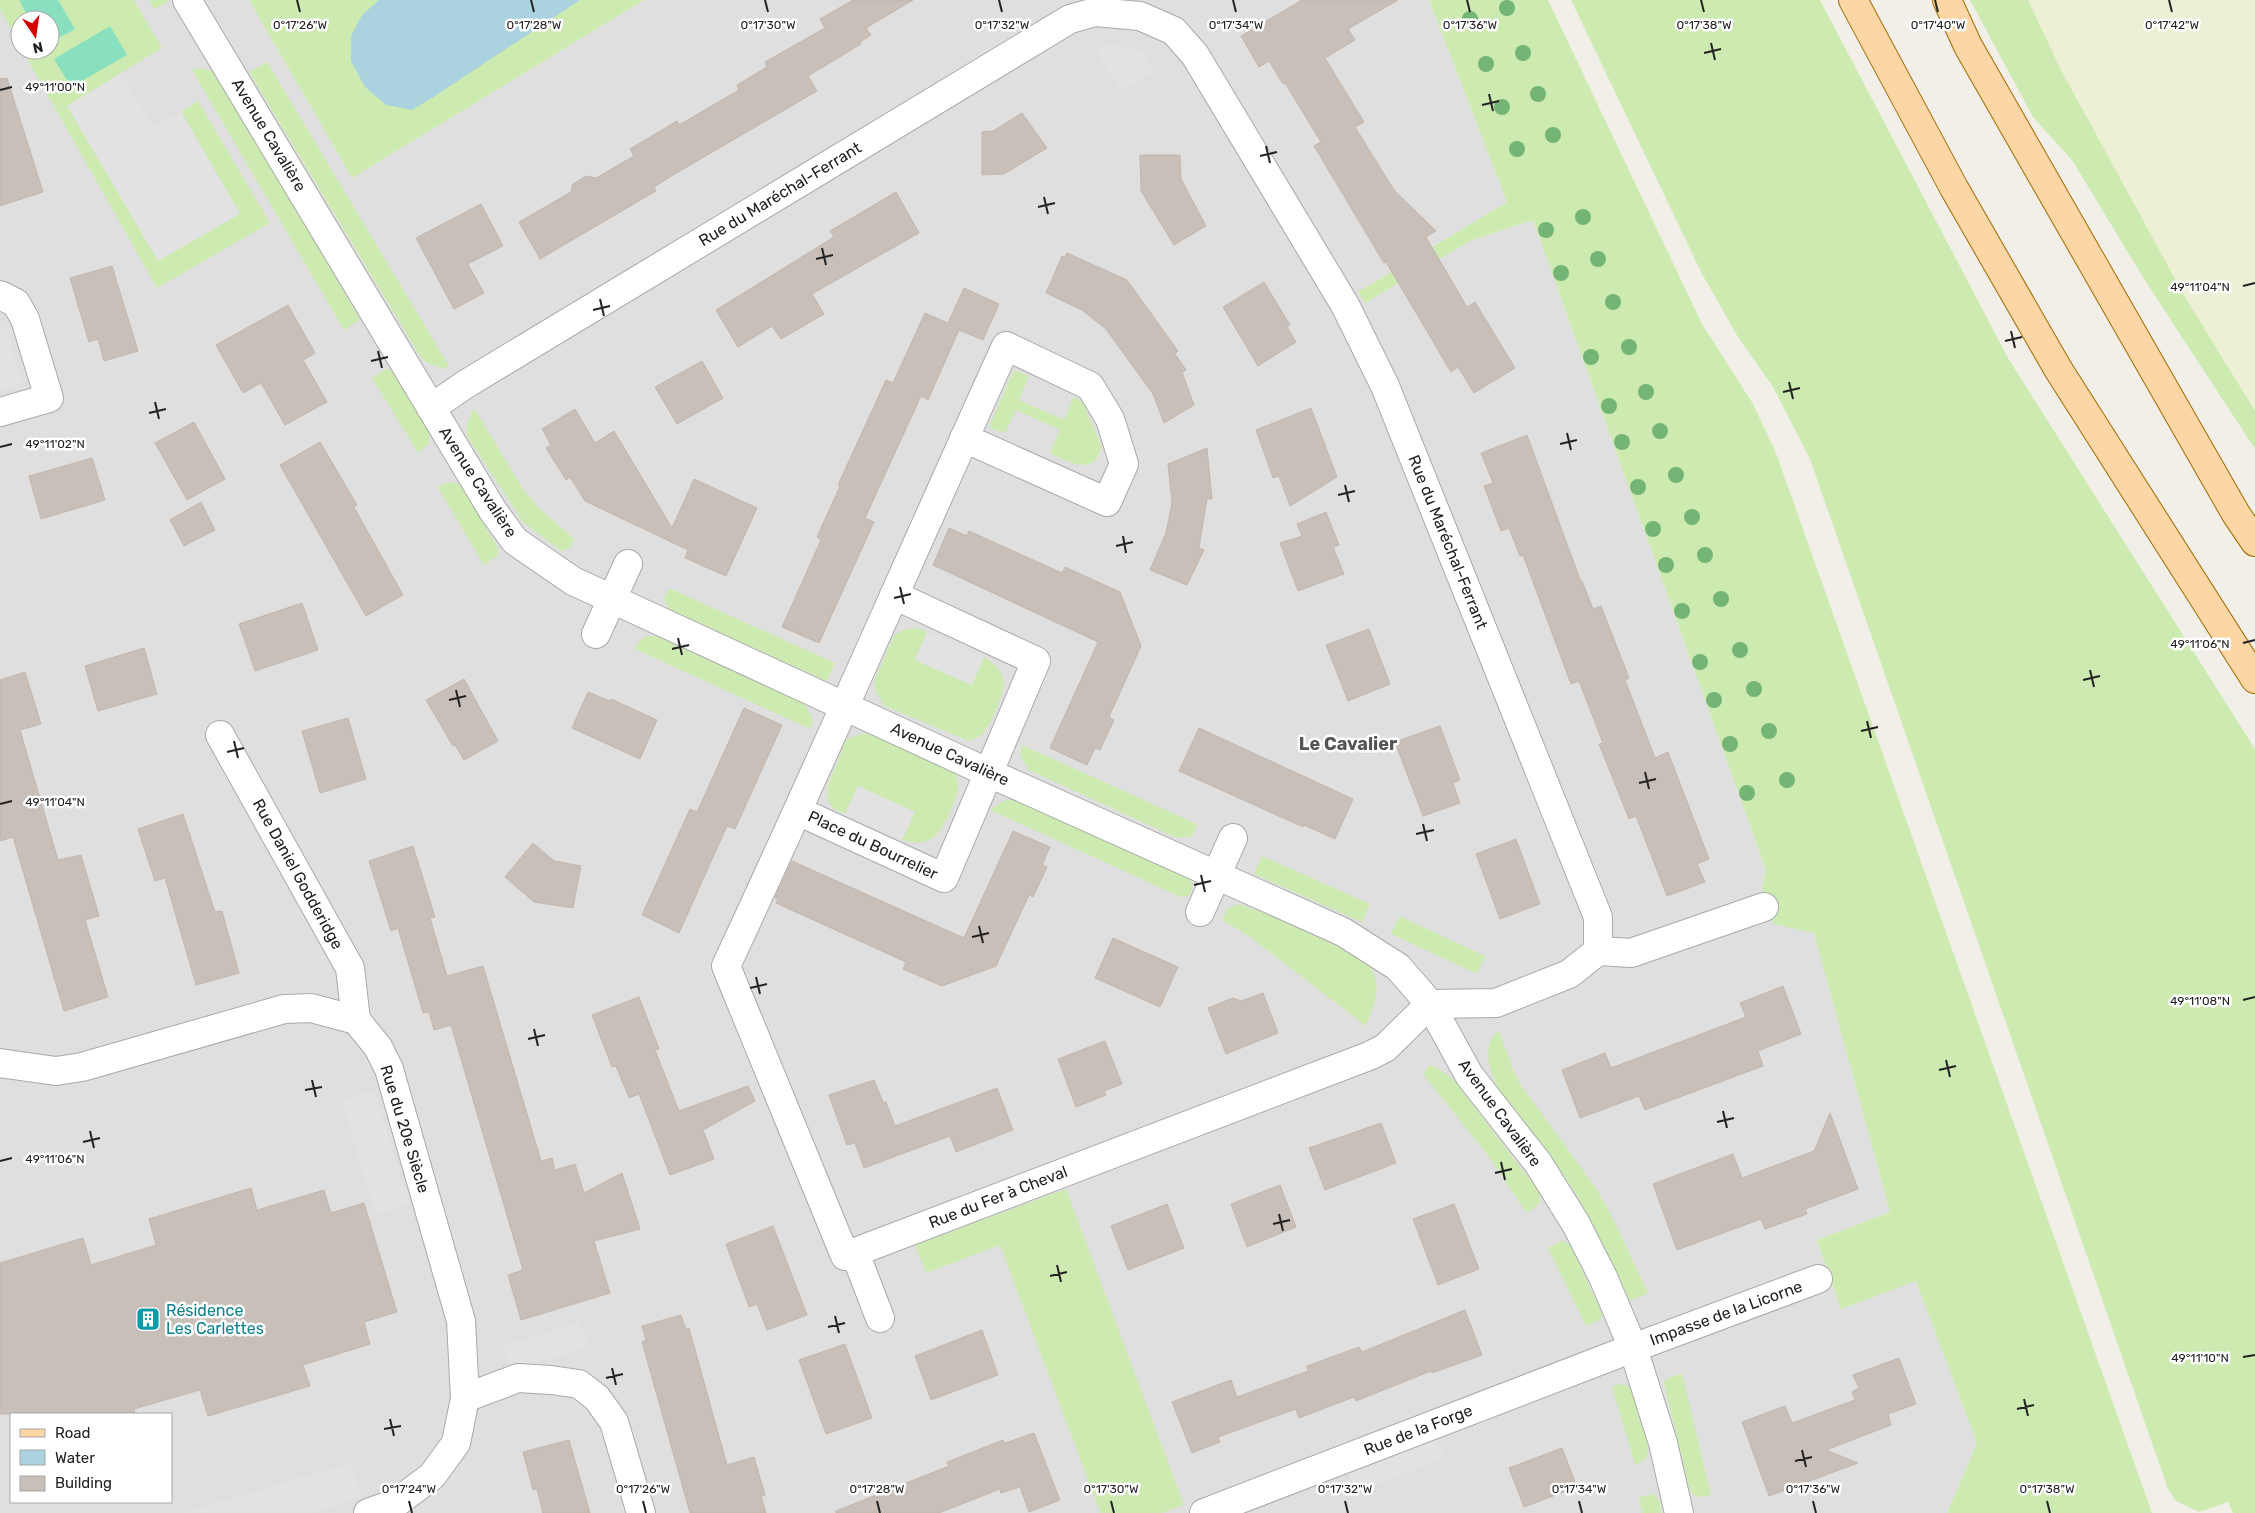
<svg xmlns="http://www.w3.org/2000/svg" width="2255" height="1513" viewBox="0 0 2255 1513" font-family="Rubik,sans-serif">
<rect width="100%" height="100%" fill="#f2efe9"/>
<path fill="#e0dfdf" fill-rule="evenodd" d="M0 0H249L352 178 644 0H1429L1507 202 1358 292 1365 303 1470 241 1533 220 1766 870 1762 888 1774 924 1814 932 1890 1212 1817 1240 1841 1309 1916 1280 1977 1443 1947 1513H0ZM20 20H50V50H20ZM11 1414H171V1502H11Z"/>
<polygon fill="#eef0d5" points="2028,0 2255,0 2255,411 2185,297 2061,70"/>
<g fill="#cdebb0">
<polygon points="0,0 134,0 162,48 67,106 240,213 181,112 198,101 270,223 157,288 22,50 50,50 50,20 20,20 20,46 0,9"/>
<polygon points="149,0 170,0 154,9"/>
<polygon points="249,0 644,0 352,178"/>
<polygon points="1429,0 1548,0 1702,324 1753,404 1776,453 2152,1513 1947,1513 1977,1443 1916,1281 1841,1309 1817,1240 1890,1212 1814,933 1774,924 1762,888 1766,870 1533,220 1470,241 1365,303 1358,292 1507,202"/>
<polygon points="1571,0 1820,0 2008,358 2255,749 2255,1513 2233,1513 2228,1502 2199,1512 2176,1501 2168,1489 1810,459 1773,387 1738,337 1702,274"/>
<polygon points="1970,0 2028,0 2061,70 2185,297 2255,411 2255,449 2144,279 2072,160 2033,117"/>
<polygon points="267,62 449,366 444,369 427,363 420,356 249,72"/>
<polygon points="198,68 213,71 218,75 359,318 358,321 344,330 192,70"/>
<polygon points="386,369 392,372 429,431 429,444 418,453 372,378"/>
<path d="M1014 370 1029 376 1019 400 1064 420 1074 396 1083 403 1101 445C1097 478 1068 462 1050 453L1060 430 1016 410 1005 433 989 427Z"/>
<polygon points="474,408 523,489 539,508 574,539 571,547 561,551 523,522 467,436 467,424"/>
<polygon points="451,482 458,484 464,491 498,548 498,555 484,565 437,486"/>
<polygon points="669,588 835,663 827,681 669,609 664,599"/>
<path d="M919 628 927 632 915 660 972 685 984 657C1011 674 1006 688 994 714 988 727 984 737 969 741L885 706 877 694 874 682 894 636 903 630Z"/>
<path d="M646 636H656L803 703C809 711 816 720 810 729L635 649 640 641Z"/>
<path d="M872 733 954 772C962 787 956 798 950 812 939 836 930 848 902 840L915 812 858 786 845 814C815 804 830 779 839 759 841 754 843 745 846 741 852 735 864 734 872 733Z"/>
<polygon points="1022,745 1197,824 1193,836 1177,838 1029,770 1020,756"/>
<polygon points="1015,799 1190,879 1193,886 1190,895 1181,897 990,810 1005,800"/>
<polygon points="1262,856 1370,904 1362,922 1254,874"/>
<path d="M1238 904 1276 917 1366 961C1384 986 1376 999 1366 1026L1250 937 1222 920 1227 909Z"/>
<polygon points="1399,916 1485,956 1477,974 1391,934"/>
<path d="M1499 1031 1514 1072 1521 1085 1598 1191 1617 1227 1648 1293 1630 1301C1610 1260 1591 1216 1565 1177 1545 1149 1506 1110 1494 1079 1488 1063 1483 1042 1499 1031Z"/>
<path d="M1429 1065 1437 1068 1453 1079 1539 1192C1542 1203 1538 1206 1528 1212L1524 1209 1489 1157 1423 1074Z"/>
<polygon points="1066,1189 1184,1505 1162,1513 1099,1513 1100,1512 1000,1245 926,1273 915,1245"/>
<polygon points="1561,1241 1566,1242 1571,1247 1602,1313 1601,1319 1586,1326 1548,1248"/>
<path d="M1682 1373 1711 1495C1702 1497 1697 1499 1690 1491L1664 1383 1666 1379Z"/>
<polygon points="1620,1384 1628,1386 1635,1395 1650,1445 1646,1459 1635,1465 1612,1387"/>
<polygon points="1653,1494 1660,1501 1661,1513 1642,1513 1639,1497"/>
</g>
<g fill="#88e0be">
<polygon points="19,0 58,0 75,29 50,43 50,20 30,20"/>
<polygon points="110,26 127,55 71,87 54,59"/>
</g>
<g fill="#e2e2e2">
<polygon points="1111,44 1143,52 1155,71 1121,91 1097,52"/>
<polygon points="121,74 153,127 181,112 240,214 158,261 67,106"/>
<polygon points="4,323 22,383 0,390 0,324"/>
<polygon points="927,632 984,657 972,685 915,660"/>
<polygon points="858,786 915,812 902,840 845,814"/>
<polygon points="375,1091 409,1204 376,1214 341,1100"/>
<polygon points="580,1322 588,1347 511,1370 503,1346"/>
<polygon points="1436,1435 1445,1459 1356,1491 1347,1468"/>
<polygon points="351,1463 361,1498 310,1513 183,1513"/>
</g>
<polygon fill="#aad3df" points="379,0 580,0 432,98 412,110 386,105 365,87 351,61 351,36 362,15"/>
<g fill="#c7bfb8" stroke="#c4b6ab">
<polygon points="853,0 913,0 866,28 871,35 860,42 861,44 808,76 817,91 673,175 654,187 656,191 540,259 519,222 571,192 573,184 586,176 596,178 634,156 630,149 677,121 679,125 739,90 737,85 767,67 765,62 825,28 820,19"/>
<polygon points="1302,0 1398,0 1348,29 1355,40 1325,58 1364,122 1355,127 1394,190 1436,231 1426,237 1467,307 1475,302 1515,368 1474,393 1458,367 1451,372 1386,262 1384,263 1314,146 1321,142 1285,83 1283,84 1269,61 1259,67 1241,36"/>
<polygon points="7,78 43,192 0,206 0,79"/>
<polygon points="1022,113 1047,148 1004,174 982,175 982,132 993,131"/>
<polygon points="1140,155 1180,155 1181,179 1206,226 1174,245 1141,191"/>
<polygon points="896,192 919,233 812,294 824,314 781,339 772,326 738,347 716,310 834,237 830,231"/>
<polygon points="481,204 503,246 468,264 484,293 454,309 416,238"/>
<polygon points="1067,253 1127,280 1178,351 1175,354 1186,370 1182,372 1194,405 1164,423 1153,394 1106,329 1082,310 1046,293 1062,256 1065,257"/>
<polygon points="112,266 138,351 104,361 98,339 89,342 70,278"/>
<polygon points="1264,282 1290,325 1287,327 1296,342 1258,366 1223,307"/>
<polygon points="964,288 999,304 983,340 959,330 928,400 921,396 865,518 874,522 819,643 782,627 821,540 817,537 840,486 838,485 886,380 893,383 925,313 948,323"/>
<polygon points="288,305 315,353 303,360 327,402 285,425 261,383 243,393 216,345"/>
<polygon points="702,361 723,398 677,424 655,387"/>
<polygon points="1311,408 1337,477 1290,506 1279,476 1273,478 1256,430"/>
<polygon points="575,409 595,443 614,431 672,528 694,479 757,508 726,576 685,558 688,550 585,501 570,477 566,480 546,448 551,445 542,429"/>
<polygon points="194,422 225,479 187,500 155,443"/>
<polygon points="1527,435 1581,582 1582,581 1593,609 1601,606 1629,678 1625,680 1655,758 1668,752 1709,859 1697,864 1705,882 1667,896 1636,816 1629,819 1599,744 1603,743 1579,681 1571,684 1523,555 1520,556 1509,528 1501,531 1484,486 1493,483 1481,453"/>
<polygon points="320,442 357,505 354,507 403,595 366,616 280,465"/>
<polygon points="1207,448 1212,499 1207,499 1203,523 1199,548 1204,550 1187,585 1150,570 1166,533 1172,503 1168,464"/>
<polygon points="92,458 105,500 41,519 29,476"/>
<polygon points="201,502 215,530 184,546 170,520"/>
<polygon points="1326,512 1339,545 1333,547 1344,574 1298,591 1280,543 1302,536 1297,524"/>
<polygon points="949,528 967,536 969,531 1062,573 1065,567 1120,592 1141,646 1109,717 1114,720 1100,750 1095,748 1087,765 1050,748 1098,642 933,565"/>
<polygon points="302,603 318,650 255,671 239,624"/>
<polygon points="1369,629 1390,684 1348,701 1326,645"/>
<polygon points="144,648 157,694 98,711 85,666"/>
<polygon points="25,672 41,724 20,730 58,860 81,855 99,916 85,920 108,997 64,1011 13,837 0,841 0,680"/>
<polygon points="464,679 498,741 464,760 455,745 453,746 426,700"/>
<polygon points="588,692 610,701 611,699 657,720 640,759 572,728"/>
<polygon points="744,708 782,725 735,829 727,826 679,933 642,915 690,809 697,812"/>
<polygon points="348,718 366,779 320,793 302,731"/>
<polygon points="1440,726 1460,780 1453,783 1460,803 1423,816 1395,742"/>
<polygon points="1199,728 1353,799 1335,839 1304,825 1303,827 1179,771"/>
<polygon points="183,814 215,912 222,911 239,973 196,985 165,878 155,881 138,829"/>
<polygon points="1013,831 1050,847 1042,865 1047,867 1033,897 1029,895 996,966 942,986 903,969 906,962 776,903 778,899 775,898 792,861 964,938"/>
<polygon points="1516,839 1540,904 1500,919 1476,854"/>
<polygon points="533,843 554,861 581,866 573,908 534,902 505,877"/>
<polygon points="413,846 435,917 430,918 447,976 483,966 541,1161 552,1158 555,1170 575,1164 584,1193 622,1173 640,1229 594,1241 610,1293 521,1320 508,1275 523,1270 451,1025 434,1030 429,1012 423,1013 398,928 391,931 369,861"/>
<polygon points="1113,938 1178,967 1160,1007 1095,978"/>
<polygon points="1783,986 1801,1034 1758,1051 1763,1066 1645,1110 1639,1096 1580,1118 1562,1070 1605,1053 1611,1068 1746,1017 1740,1003"/>
<polygon points="1263,993 1278,1033 1226,1054 1208,1008 1233,998 1241,1001"/>
<polygon points="639,997 659,1049 655,1050 679,1111 748,1086 755,1101 703,1130 714,1159 670,1175 639,1094 629,1098 616,1066 612,1067 592,1015"/>
<polygon points="1105,1041 1122,1084 1104,1091 1106,1095 1076,1107 1058,1059"/>
<polygon points="874,1080 883,1102 886,1102 895,1126 997,1088 1013,1130 956,1152 950,1136 864,1168 855,1143 847,1145 829,1095"/>
<polygon points="1830,1113 1858,1189 1805,1209 1807,1214 1765,1229 1761,1219 1677,1250 1653,1184 1733,1154 1742,1178 1814,1151"/>
<polygon points="1381,1123 1396,1163 1325,1190 1309,1148"/>
<polygon points="1280,1185 1296,1227 1247,1247 1231,1204"/>
<polygon points="251,1188 257,1210 324,1190 331,1213 364,1203 397,1312 364,1322 370,1344 303,1365 310,1386 208,1416 200,1390 134,1409 135,1414 0,1414 0,1263 83,1238 91,1265 156,1245 149,1219"/>
<polygon points="1167,1204 1184,1248 1128,1270 1111,1226"/>
<polygon points="1454,1204 1479,1269 1438,1285 1413,1219"/>
<polygon points="773,1226 807,1315 767,1330 757,1304 749,1307 726,1244"/>
<polygon points="1465,1310 1482,1355 1432,1373 1431,1371 1356,1401 1354,1397 1299,1418 1296,1409 1218,1437 1220,1442 1192,1453 1172,1402 1231,1380 1237,1397 1308,1371 1307,1366 1359,1347 1362,1352"/>
<polygon points="681,1315 686,1330 689,1328 727,1465 754,1457 765,1495 761,1496 766,1513 690,1513 642,1342 646,1340 642,1326"/>
<polygon points="982,1330 998,1375 931,1400 915,1356"/>
<polygon points="845,1344 872,1418 826,1434 799,1360"/>
<polygon points="1899,1358 1916,1404 1888,1414 1891,1425 1826,1450 1858,1463 1769,1496 1742,1422 1785,1406 1792,1423 1855,1400 1852,1392 1859,1388 1853,1375"/>
<polygon points="1034,1433 1060,1500 1029,1512 1020,1487 1001,1493 1000,1489 939,1513 836,1513 836,1511 949,1466 947,1462 1003,1440 1005,1443"/>
<polygon points="569,1440 590,1513 543,1513 537,1489 533,1490 523,1452"/>
<polygon points="1562,1448 1577,1487 1524,1507 1509,1468"/>
</g>
<g fill="none" stroke-linecap="round" stroke-linejoin="round">
<g stroke="#a9a9a9" stroke-width="30">
<g id="minor">
<polyline points="187,0 493,511 515,541 573,581 989,773 1343,932 1398,967 1430,1004 1469,1075 1538,1163 1576,1224 1603,1277 1633,1348 1663,1443 1679,1513"/>
<polyline points="0,295 16,303 25,319 49,398 0,412"/>
<path d="M431 408 466 384 1070 19 1095 12 1140 16 1174 31 1195 55 1345 305 1385 386 1598 917V951L1569 974 1496 1003 1430 1004 1385 1048 1369 1056 845 1256 726 966C822 761 912 553 1006 346L1090 386 1110 419 1124 464 1107 502 964 438"/>
<polyline points="596,634 628,564"/>
<polyline points="220,735 350,968 356,1020"/>
<polyline points="798,811 944,878 1036,661 894,595"/>
<polyline points="1200,912 1233,838"/>
<polyline points="1598,951 1631,953 1764,907"/>
<polyline points="0,1063 56,1071 82,1067 284,1009 311,1008 356,1020 378,1047 389,1069 461,1321 465,1398 456,1443 432,1476 396,1503 368,1513"/>
<polyline points="855,1253 880,1318"/>
<polyline points="465,1398 518,1378 551,1380 579,1384 597,1398 614,1422 641,1513"/>
<polyline points="1204,1513 1633,1348 1818,1279"/>
</g>
</g>
<g stroke="#a06b00" stroke-width="30">
<g id="major">
<polyline points="1853,0 1954,188 2058,369 2255,679"/>
<polyline points="1947,0 1968,46 2236,514 2255,542"/>
</g>
</g>
<use href="#minor" stroke="#fff" stroke-width="28"/>
<use href="#major" stroke="#fcd6a4" stroke-width="28"/>
</g>
<g fill="#74b475">
<circle cx="1507" cy="8" r="8"/>
<circle cx="1470" cy="19" r="8"/>
<circle cx="1523" cy="53" r="8"/>
<circle cx="1486" cy="64" r="8"/>
<circle cx="1538" cy="94" r="8"/>
<circle cx="1502" cy="107" r="8"/>
<circle cx="1553" cy="135" r="8"/>
<circle cx="1517" cy="149" r="8"/>
<circle cx="1583" cy="217" r="8"/>
<circle cx="1546" cy="230" r="8"/>
<circle cx="1598" cy="259" r="8"/>
<circle cx="1561" cy="273" r="8"/>
<circle cx="1613" cy="302" r="8"/>
<circle cx="1629" cy="347" r="8"/>
<circle cx="1591" cy="357" r="8"/>
<circle cx="1646" cy="392" r="8"/>
<circle cx="1609" cy="406" r="8"/>
<circle cx="1660" cy="431" r="8"/>
<circle cx="1622" cy="442" r="8"/>
<circle cx="1676" cy="475" r="8"/>
<circle cx="1638" cy="487" r="8"/>
<circle cx="1692" cy="517" r="8"/>
<circle cx="1653" cy="529" r="8"/>
<circle cx="1705" cy="555" r="8"/>
<circle cx="1666" cy="565" r="8"/>
<circle cx="1721" cy="599" r="8"/>
<circle cx="1682" cy="611" r="8"/>
<circle cx="1740" cy="650" r="8"/>
<circle cx="1700" cy="662" r="8"/>
<circle cx="1754" cy="689" r="8"/>
<circle cx="1714" cy="700" r="8"/>
<circle cx="1769" cy="731" r="8"/>
<circle cx="1730" cy="744" r="8"/>
<circle cx="1787" cy="780" r="8"/>
<circle cx="1747" cy="793" r="8"/>
</g>
<path fill="none" stroke="#222" stroke-width="2" d="M297 0 300 12M531 0 534 12M765 0 768 12M999 0 1002 12M1233 0 1236 12M1467 0 1470 12M1701 0 1704 12M1935 0 1938 12M2169 0 2172 12M1711 43 1715 60M1704 53 1721 49M0 90 12 87M1489 94 1493 111M1482 105 1499 101M1266 146 1270 163M1260 156 1277 152M1044 197 1048 214M1038 207 1055 203M822 248 826 265M816 259 833 255M2243 286 2255 283M600 299 604 316M593 310 610 306M2011 331 2015 348M2005 341 2022 337M378 351 382 368M371 361 388 357M1789 382 1793 399M1783 392 1800 388M155 402 159 419M149 413 166 409M1567 433 1571 450M1560 444 1577 440M0 447 12 444M1345 485 1349 502M1338 495 1355 491M1123 536 1126 553M1116 546 1133 542M900 587 904 604M894 598 911 594M678 638 682 655M2243 643 2255 640M672 649 689 645M2090 670 2094 687M2083 680 2100 676M456 690 460 707M449 700 466 696M1867 721 1871 738M1861 731 1878 727M234 741 238 758M227 752 244 748M1645 772 1649 789M1639 783 1656 779M0 804 12 801M1423 824 1427 841M1416 834 1434 830M1201 875 1205 892M1194 885 1211 881M979 926 983 943M972 937 989 933M756 977 760 994M750 988 767 984M2243 1000 2255 997M534 1029 538 1046M528 1039 545 1035M1946 1060 1950 1077M1939 1070 1956 1066M312 1080 316 1097M305 1090 322 1087M1723 1111 1727 1128M1717 1122 1734 1118M90 1131 94 1148M83 1142 100 1138M0 1161 12 1158M1501 1162 1505 1180M1495 1173 1512 1169M1279 1214 1283 1231M1273 1224 1290 1220M1057 1265 1061 1282M1050 1276 1067 1272M835 1316 839 1333M828 1327 845 1323M2243 1357 2255 1355M612 1368 616 1385M606 1378 623 1374M2024 1399 2028 1416M2017 1409 2034 1405M390 1419 394 1436M384 1429 401 1426M1802 1450 1806 1467M1795 1461 1812 1457M409 1501 412 1513M643 1501 646 1513M877 1501 880 1513M1111 1501 1114 1513M1345 1501 1348 1513M1579 1501 1582 1513M1813 1501 1816 1513M2047 1501 2050 1513"/>
<defs>
<g id="building-square" transform="scale(1.25)"><rect x="-9" y="-9" width="18" height="18" rx="4" fill="#0f9aa8" stroke="#fff"/><path d="M-4-6H4V6H1V3H-1V6H-4ZM-2.5-4.3h1.7v1.8h-1.7ZM.8-4.3h1.7v1.8H.8ZM-2.5-1h1.7V.8h-1.7ZM.8-1h1.7V.8H.8Z" fill="#fff"/></g>
</defs>
<g fill-rule="evenodd">
<use href="#building-square" x="148" y="1319"/>
</g>
<g text-anchor="middle" dominant-baseline="central" stroke-width="5" stroke-linejoin="round" paint-order="stroke">
<g font-size="16" fill="#222" stroke="#fff">
<text transform="translate(269 135) rotate(59)">Avenue Cavalière</text>
<text transform="translate(780 194) rotate(-31)">Rue du Maréchal-Ferrant</text>
<text transform="translate(478 482) rotate(57)">Avenue Cavalière</text>
<text transform="translate(1448 542) rotate(68)">Rue du Maréchal-Ferrant</text>
<text transform="translate(950 754) rotate(25)">Avenue Cavalière</text>
<text transform="translate(873 845) rotate(25)">Place du Bourrelier</text>
<text transform="translate(298 874) rotate(61)">Rue Daniel Godderidge</text>
<text transform="translate(1500 1113) rotate(54)">Avenue Cavalière</text>
<text transform="translate(405 1129) rotate(73)">Rue du 20e Siècle</text>
<text transform="translate(998 1197) rotate(-21)">Rue du Fer à Cheval</text>
<text transform="translate(1726 1313) rotate(-20)">Impasse de la Licorne</text>
<text transform="translate(1418 1430) rotate(-21)">Rue de la Forge</text>
</g>
<g font-size="16" fill="#0d838f" stroke="#fff" text-anchor="start">
<text x="166" y="1310">Résidence<tspan x="166" dy="18">Les Carlettes</tspan></text>
</g>
<g font-size="18" font-weight="bold" fill="#555" stroke="#fff">
<text x="1348" y="744">Le Cavalier</text>
</g>
</g>
<g font-size="12" text-anchor="middle" fill="#222" stroke="#fff" stroke-width="5" stroke-linejoin="round" paint-order="stroke">
<text x="300" y="29">0°17'26"W</text>
<text x="534" y="29">0°17'28"W</text>
<text x="768" y="29">0°17'30"W</text>
<text x="1002" y="29">0°17'32"W</text>
<text x="1236" y="29">0°17'34"W</text>
<text x="1470" y="29">0°17'36"W</text>
<text x="1704" y="29">0°17'38"W</text>
<text x="1938" y="29">0°17'40"W</text>
<text x="2172" y="29">0°17'42"W</text>
<text x="55" y="91">49°11'00"N</text>
<text x="2200" y="291">49°11'04"N</text>
<text x="55" y="448">49°11'02"N</text>
<text x="2200" y="648">49°11'06"N</text>
<text x="55" y="806">49°11'04"N</text>
<text x="2200" y="1005">49°11'08"N</text>
<text x="55" y="1163">49°11'06"N</text>
<text x="2200" y="1362">49°11'10"N</text>
<text x="409" y="1493">0°17'24"W</text>
<text x="643" y="1493">0°17'26"W</text>
<text x="877" y="1493">0°17'28"W</text>
<text x="1111" y="1493">0°17'30"W</text>
<text x="1345" y="1493">0°17'32"W</text>
<text x="1579" y="1493">0°17'34"W</text>
<text x="1813" y="1493">0°17'36"W</text>
<text x="2047" y="1493">0°17'38"W</text>
</g>
<rect x="10" y="1413" width="162" height="90" fill="#ffffff" stroke="#a7a7a7"/>
<rect x="20" y="1429" width="25" height="8" fill="#fcd6a4" stroke="#a7a7a7"/>
<text x="55" y="1438" font-size="15" fill="#222222">Road</text>
<rect x="20" y="1450" width="25" height="15" fill="#aad3df" stroke="#a7a7a7"/>
<text x="55" y="1463" font-size="15" fill="#222222">Water</text>
<rect x="20" y="1476" width="25" height="15" fill="#c7bfb8" stroke="#a7a7a7"/>
<text x="55" y="1488" font-size="15" fill="#222222">Building</text>
<g transform="translate(35 35) rotate(167)"><circle r="24" fill="#ffffff" stroke="#a7a7a7"/>
<path d="M0-4L9 19L0 12L-9 19Z" fill="#d40000"/>
<text y="-8" font-size="14" font-weight="bold" text-anchor="middle" fill="#222222">N</text>
</g>
</svg>
